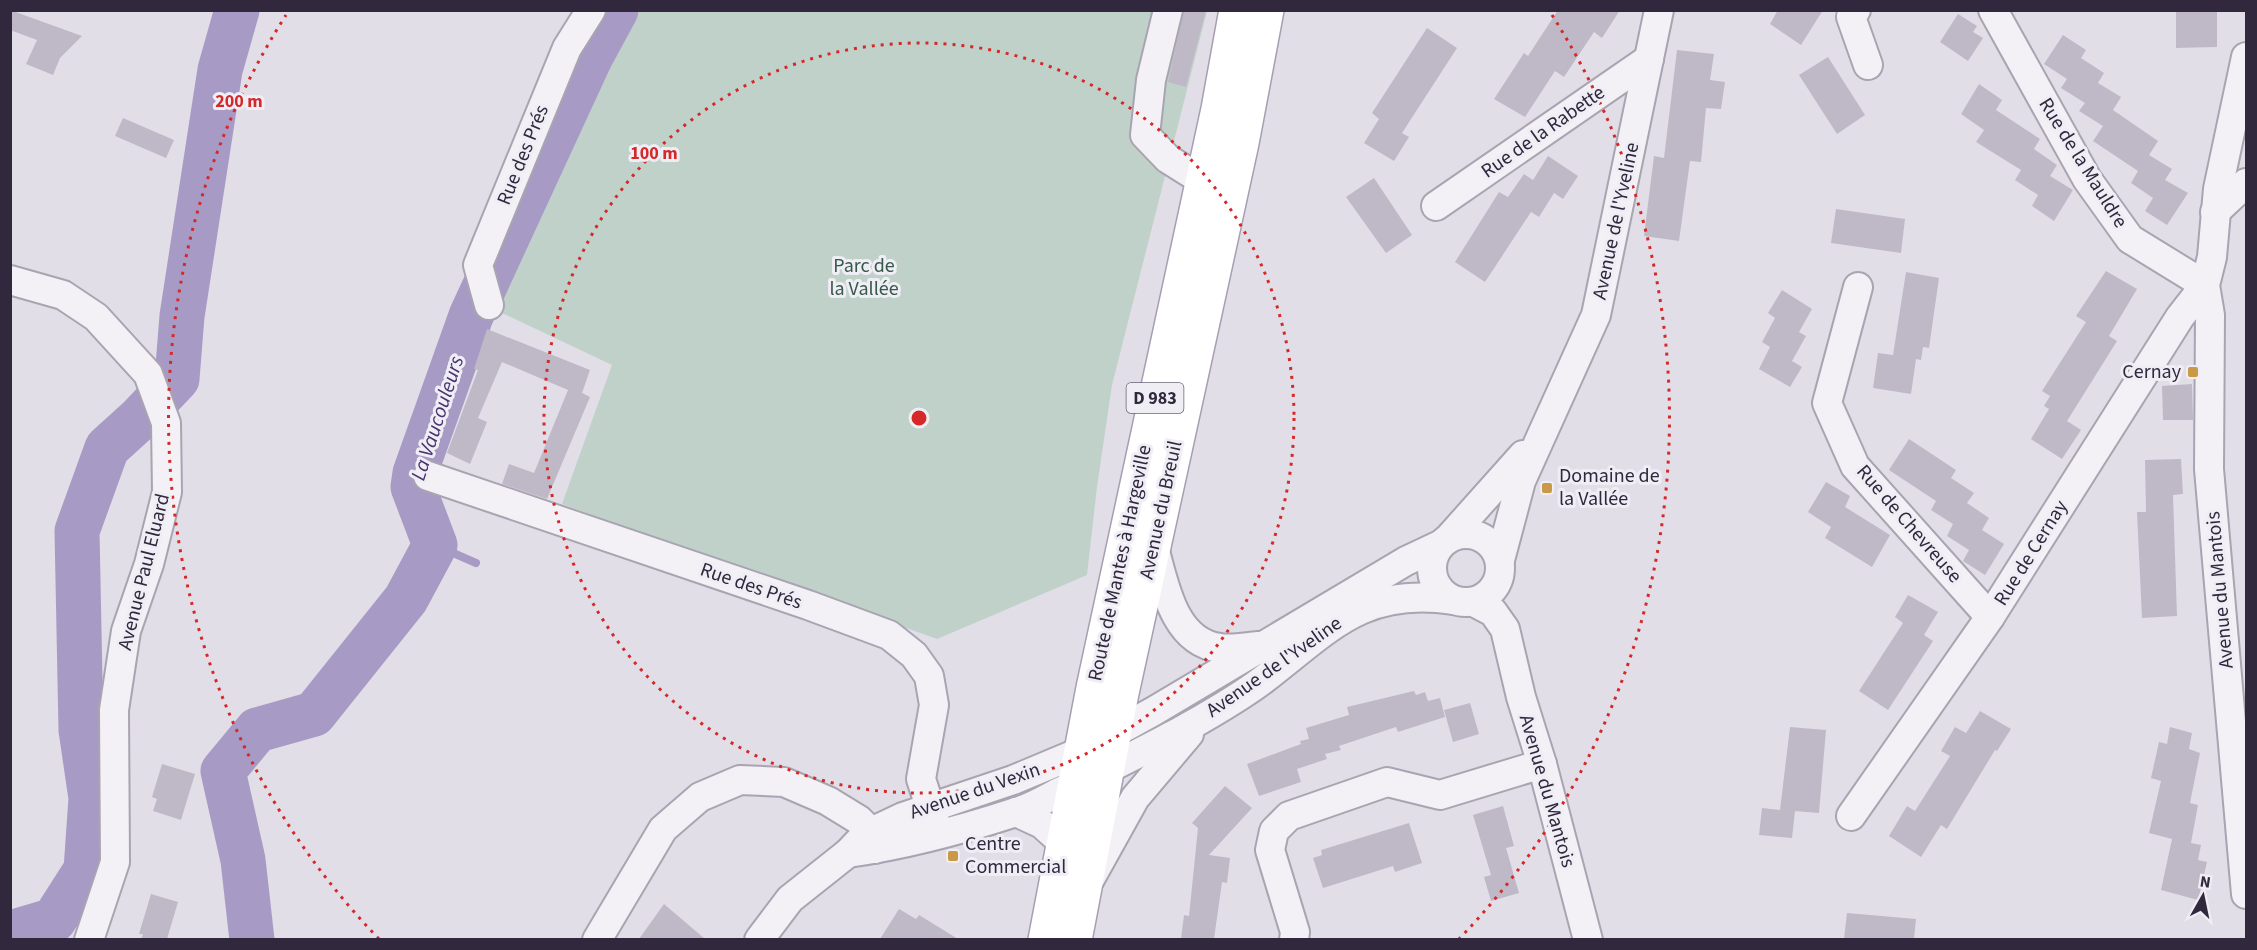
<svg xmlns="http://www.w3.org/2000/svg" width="2257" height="950" viewBox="0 0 2257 950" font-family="'Source Sans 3',sans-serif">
<rect width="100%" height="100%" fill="#e2dee7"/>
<polygon fill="#c0d1c9" points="626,11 1207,11 1112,385 1097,487 1087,575 937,639 562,504 612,365 502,313 502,271"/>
<polygon fill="#a79bc6" points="469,294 473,316 459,368 442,360 451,328"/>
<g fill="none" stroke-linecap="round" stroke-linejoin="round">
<polyline stroke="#a79bc6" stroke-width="8" points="435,545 476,563"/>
<g stroke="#a79bc6" stroke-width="45">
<polyline points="10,933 54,920 86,870 91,798 81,730 77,531 107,448 139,419 177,379 182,316 220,70 237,10"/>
<polyline points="252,940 243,860 223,771 257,730 314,714 406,599 435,545 413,487 415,473 471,316 590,58 616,10"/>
</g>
</g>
<g fill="#bfb9c7">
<polygon points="10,10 82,36 60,58 53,75 26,64 37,40 10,30"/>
<polygon points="1184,10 1206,10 1186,87 1168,82"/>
<polygon points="1558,10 1620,10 1602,38 1594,32 1564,77 1555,71 1525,117 1494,99 1524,53 1528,56"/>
<polygon points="1778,10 1823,10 1801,45 1770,24"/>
<polygon points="2207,10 2217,12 2217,47 2176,48 2176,11"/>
<polygon points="1958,14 1977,26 1973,32 1983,38 1968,61 1940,42"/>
<polygon points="1427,28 1457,48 1402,133 1409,137 1394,161 1364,143 1379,119 1372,113"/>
<polygon points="2063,35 2086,50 2081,58 2104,73 2098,83 2121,97 2113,110 2158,141 2149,155 2172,169 2165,180 2188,193 2167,225 2145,211 2153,198 2131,183 2138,171 2093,141 2103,126 2079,111 2085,103 2061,88 2067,79 2044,64"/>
<polygon points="1677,50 1714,54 1710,80 1725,82 1721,109 1706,108 1701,162 1690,161 1679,241 1644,236 1654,156 1664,158"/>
<polygon points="1828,57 1865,115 1837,134 1799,75"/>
<polygon points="1979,84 2002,100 1996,110 2040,139 2034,149 2057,165 2050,176 2073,190 2054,221 2032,206 2038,195 2015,180 2021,170 1976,142 1984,130 1961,114"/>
<polygon points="123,118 174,140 166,158 115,136"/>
<polygon points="1548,156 1578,176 1563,199 1554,193 1539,217 1531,212 1485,282 1455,262 1499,192 1508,197 1524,174 1533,180"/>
<polygon points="1374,178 1412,235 1386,253 1346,197"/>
<polygon points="1836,209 1905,219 1901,253 1831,243"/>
<polygon points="2106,271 2137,289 2109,336 2117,341 2067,421 2081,430 2062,459 2031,439 2049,409 2044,406 2050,396 2042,391 2086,322 2076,316"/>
<polygon points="1906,272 1939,278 1929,348 1923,347 1921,360 1916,359 1911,394 1873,388 1878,353 1893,355"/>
<polygon points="1782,290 1812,309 1799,332 1806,336 1792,361 1802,367 1790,387 1759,369 1770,347 1762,342 1775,318 1768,313"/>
<polygon points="487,329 590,370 582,393 590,397 547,499 502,484 509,464 534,473 568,390 502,362 478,418 487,422 470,464 447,453 478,370 474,369"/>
<polygon points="2192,384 2193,420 2163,420 2162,386"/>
<polygon points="1909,439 1956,470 1951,478 1974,493 1967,503 1989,518 1982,530 2004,544 1985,575 1963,561 1969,550 1947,536 1953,524 1931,510 1936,501 1889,470"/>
<polygon points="2181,459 2183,494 2173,495 2177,616 2142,618 2137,512 2146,512 2145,460"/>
<polygon points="1826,482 1850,496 1845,507 1890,535 1872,567 1825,538 1831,527 1808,512"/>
<polygon points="1908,595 1938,612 1924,635 1933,641 1888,710 1859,691 1903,623 1895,617"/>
<polygon points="1414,691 1416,695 1425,692 1428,701 1440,698 1445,717 1398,732 1396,727 1339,746 1341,750 1325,754 1327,759 1297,769 1301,782 1259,796 1247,764 1301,744 1300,741 1309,739 1306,728 1349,715 1347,707"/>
<polygon points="1470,703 1479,734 1453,742 1444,710"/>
<polygon points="1980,711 2011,729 1997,751 1995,750 1947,829 1941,825 1921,857 1889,836 1907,806 1915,811 1950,756 1941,751 1955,727 1966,733"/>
<polygon points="1790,727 1826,730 1819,813 1782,810 1795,811 1792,838 1759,835 1762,808 1780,810"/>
<polygon points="2170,727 2192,733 2189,749 2200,753 2190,803 2198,805 2191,843 2201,845 2198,860 2207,862 2198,900 2161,890 2172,839 2149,833 2161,781 2151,778 2159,742 2167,744"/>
<polygon points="162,764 195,774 181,820 153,811 157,799 152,797"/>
<polygon points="1225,786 1252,808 1209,855 1230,858 1227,883 1222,882 1214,939 1181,939 1184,915 1189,916 1198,828 1192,823"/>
<polygon points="1503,806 1514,846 1506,848 1519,893 1491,901 1484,877 1491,875 1473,815"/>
<polygon points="1409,823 1422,863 1395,872 1393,866 1323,888 1313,858 1322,855 1321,850"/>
<polygon points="151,894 178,902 167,939 141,939 143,934 139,934"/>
<polygon points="664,904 705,939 639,939"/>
<polygon points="899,909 916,919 919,915 958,939 880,939"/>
<polygon points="1847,913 1916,919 1914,939 1844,939"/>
</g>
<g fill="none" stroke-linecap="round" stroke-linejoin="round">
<g stroke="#a9a4b1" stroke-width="32">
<g id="minor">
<polyline points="1168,10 1151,80 1145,135 1168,159 1203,181"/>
<polyline points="1856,10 1851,17 1868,65"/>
<polyline points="1993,10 2087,179 2130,239 2205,285"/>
<polyline points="2246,57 2218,189 2212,257 2205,285 2210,315 2209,469 2246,894"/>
<polyline points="1436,206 1649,59"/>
<polyline points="2215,212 2246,183"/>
<polyline points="10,280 63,295 96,317 148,374 166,423 167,492 149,564 126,631 114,710 115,862 89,940"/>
<polyline points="1858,287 1827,403 1855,466 1990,617"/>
<polyline points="489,305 478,265 567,48 591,10"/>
<polyline points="428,476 808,605 889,635 914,655 929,676 934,705 921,779 939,834"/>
<circle cx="1466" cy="568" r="34"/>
<polyline points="1448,539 1523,455"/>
<path d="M1153 544C1164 581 1172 642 1220 648 1232 650 1246 647 1258 646"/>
<polyline points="1500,560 1521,481 1596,315 1659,10"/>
<polyline points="1474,602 1493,612 1505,629 1521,697 1542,764 1588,940"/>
<polyline points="1016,812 1042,824 1063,843"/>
<polyline points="1851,816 1990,617 2180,317 2205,285"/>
<path d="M848 853C905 845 961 830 1016 812 1030 808 1044 800 1057 793 1098 775 1139 753 1179 732 1207 716 1238 699 1264 679 1328 630 1363 586 1453 600"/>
<polyline points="1090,879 1135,798 1189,734"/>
<polyline points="597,940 663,829 700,797 740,780 784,782 828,801 859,820 871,832 875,849"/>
<polyline points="759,940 790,899 848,853 865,835 903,817 1013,780 1080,752 1154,711 1406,561 1440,545"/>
<polyline points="1294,940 1295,932 1270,850 1274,831 1289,816 1387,782 1440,795 1542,764"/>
</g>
</g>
<g stroke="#a69eb3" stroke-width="36">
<g id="major">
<polyline points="1045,940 1093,688 1218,109 1236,10"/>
<polyline points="1075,940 1122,693 1242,143 1267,10"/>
</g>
</g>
<use href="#minor" stroke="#f3f1f6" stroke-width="28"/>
<use href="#major" stroke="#fff" stroke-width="33"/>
</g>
<g fill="none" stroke="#d62828" stroke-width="3" stroke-dasharray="3 6">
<circle cx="919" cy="418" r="375"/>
<path d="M379 939A750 750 0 0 1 286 15M1552 15A750 750 0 0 1 1459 939"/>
</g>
<g fill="#c99947" stroke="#f0eef5" stroke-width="2">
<rect x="2187" y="366" width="12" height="12" rx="3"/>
<rect x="1541" y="482" width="12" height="12" rx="3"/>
<rect x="947" y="850" width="12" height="12" rx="3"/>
</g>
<g text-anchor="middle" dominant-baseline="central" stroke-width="6" stroke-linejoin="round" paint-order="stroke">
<rect fill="#f0eef5" stroke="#6a6375" stroke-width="1.5" x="1126.5" y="383" width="57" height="30" rx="4.5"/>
<g font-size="18" font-weight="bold" fill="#31283e">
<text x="1155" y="398">D 983</text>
</g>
<g font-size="20" fill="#31283e" stroke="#f0eef5">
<text transform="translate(1543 132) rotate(-35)">Rue de la Rabette</text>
<text transform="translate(523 155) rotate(-68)">Rue des Prés</text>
<text transform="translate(2083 163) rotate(58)">Rue de la Mauldre</text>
<text transform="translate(1616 221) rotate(-78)">Avenue de l'Yveline</text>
<text transform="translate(1161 510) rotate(-78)">Avenue du Breuil</text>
<text transform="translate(1909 524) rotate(49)">Rue de Chevreuse</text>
<text transform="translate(2031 553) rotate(-58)">Rue de Cernay</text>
<text transform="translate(1120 563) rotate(-78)">Route de Mantes à Hargeville</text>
<text transform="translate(144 572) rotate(-76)">Avenue Paul Eluard</text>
<text transform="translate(751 586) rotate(19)">Rue des Prés</text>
<text transform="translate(2220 590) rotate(-95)">Avenue du Mantois</text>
<text transform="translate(1274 667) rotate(-35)">Avenue de l'Yveline</text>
<text transform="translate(975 791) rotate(-19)">Avenue du Vexin</text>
<text transform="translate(1547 791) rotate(74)">Avenue du Mantois</text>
</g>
<g font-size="20" fill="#36594b" stroke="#f0eef5">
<text x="864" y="266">Parc de<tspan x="864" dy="23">la Vallée</tspan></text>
</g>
<g font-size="20" fill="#31283e" stroke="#f0eef5" text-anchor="start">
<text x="2181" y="372" text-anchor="end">Cernay</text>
<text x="1559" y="476">Domaine de<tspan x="1559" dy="23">la Vallée</tspan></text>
<text x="965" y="844">Centre<tspan x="965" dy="23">Commercial</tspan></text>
</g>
<g font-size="21" font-style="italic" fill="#483470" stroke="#f0eef5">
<text transform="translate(437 418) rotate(-72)">La Vaucouleurs</text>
</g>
</g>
<circle cx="919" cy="418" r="9" fill="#d62828" stroke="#f0eef5" stroke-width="3"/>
<g font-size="18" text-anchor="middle" font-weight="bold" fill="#d62828" stroke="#f0eef5" stroke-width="6" stroke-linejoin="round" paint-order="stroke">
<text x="239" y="107">200 m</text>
<text x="654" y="159">100 m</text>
</g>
<rect width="2257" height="950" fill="none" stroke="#31283e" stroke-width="24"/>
<g transform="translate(2203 896) rotate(9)" stroke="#f0eef5" stroke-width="4.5" paint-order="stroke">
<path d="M0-4.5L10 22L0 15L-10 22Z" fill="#31283e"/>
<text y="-9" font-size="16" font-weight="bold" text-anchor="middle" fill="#31283e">N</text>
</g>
</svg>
